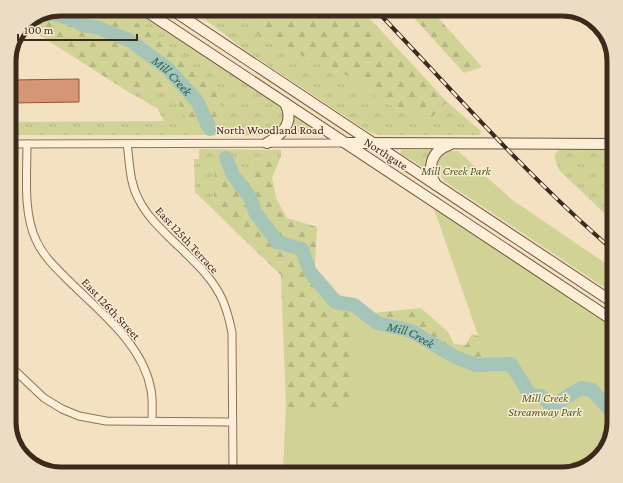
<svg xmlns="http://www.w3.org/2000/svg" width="623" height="483" viewBox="0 0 623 483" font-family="'Crimson Pro',serif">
<defs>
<pattern id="grass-tufts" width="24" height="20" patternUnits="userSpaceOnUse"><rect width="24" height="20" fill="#d0d395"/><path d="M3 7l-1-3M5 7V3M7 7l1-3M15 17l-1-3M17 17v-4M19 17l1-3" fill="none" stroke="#b4b580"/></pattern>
<pattern id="forest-firs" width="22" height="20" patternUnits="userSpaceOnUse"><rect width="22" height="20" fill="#d0d395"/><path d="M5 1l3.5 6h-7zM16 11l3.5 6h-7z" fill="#b4b580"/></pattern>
</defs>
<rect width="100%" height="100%" fill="#f3e1c2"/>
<g fill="url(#grass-tufts)">
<path d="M78 9H136L274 100C279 106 284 111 283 119 283 124 280 129 275 132 268 137 236 135 225 135L218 92 141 25Z"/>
<polygon points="191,9 238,9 260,37 350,77 388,104 430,119 447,102 481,131 480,135 380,135 369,132 245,50"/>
<polygon points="169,89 197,135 9,135 9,122 164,121 157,108 127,91"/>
<polygon points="295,116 297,116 320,131 318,134 291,135 289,134 293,126"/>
<polygon points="200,149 281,150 281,156 253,160 251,175 241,182 232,178 214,196 228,224 195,192 194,159 199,159 199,150"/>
<polygon points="402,150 429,150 431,151 424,168 400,153"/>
<polygon points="559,150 614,150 614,221 601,210 559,170 554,156"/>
</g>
<g fill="url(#forest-firs)">
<polygon points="61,9 78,9 141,24 218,92 225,135 197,135 169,89 127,91 25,26 27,22"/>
<polygon points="238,9 361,9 447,102 430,119 388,104 350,77 260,37"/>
<polygon points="406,9 430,9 482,67 464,73"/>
<polygon points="281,156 272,178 276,198 287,218 317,227 315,267 341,296 364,314 421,308 448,332 454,344 466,345 472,334 511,346 614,422 601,456 562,474 283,474 286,407 281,275 228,224 214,196 215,157 231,157 232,178 241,182 251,175 253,160"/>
</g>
<g fill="#d0d395">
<path d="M451 151H458L511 199 614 269V294L444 181C436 167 434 158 451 151Z"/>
<polygon points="431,200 614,321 614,422 601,456 562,474 283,474 286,407 353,408 354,305 377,323 411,331 455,357 476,365 488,364"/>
</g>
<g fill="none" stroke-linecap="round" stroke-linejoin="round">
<g stroke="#a5c5b9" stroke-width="14">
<path id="s1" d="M50 13 75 20 83 25 99 28 131 41 168 69 197 101 210 129"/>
<path id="s2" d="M226 158 233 175 251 199 255 212 277 242 302 249 310 272 335 302 354 305 377 323 411 331 455 357 476 365 511 364 530 395 541 396 549 403H557L581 388 592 390 614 415"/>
</g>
</g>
<polygon fill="#d69574" stroke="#925639" points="79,79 79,102 11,103 11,80"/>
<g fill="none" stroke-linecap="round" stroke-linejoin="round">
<g stroke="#907157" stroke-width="9">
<g id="street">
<polyline points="9,144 345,143"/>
<path d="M27 144C27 174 23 213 36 240 43 256 56 268 68 280 100 312 143 344 151 390 153 400 152 410 152 421"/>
<path d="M127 144C130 163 129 182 139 200 146 214 157 225 168 236 187 255 212 275 223 301 227 311 230 322 232 333L233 472"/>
<polyline points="9,365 44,398 62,409 79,416 106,421 232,422"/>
</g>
</g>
<g stroke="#72523a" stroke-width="12">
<g id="secondary">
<polyline points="143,9 614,321"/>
<polyline points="171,9 614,303"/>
<path d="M267 143C283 134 295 122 285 103"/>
<polyline points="346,143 614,144"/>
<path d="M436 185C426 169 431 151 449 145"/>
</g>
</g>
<use href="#street" stroke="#fdefd7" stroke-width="7"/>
<use href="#secondary" stroke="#fdefd7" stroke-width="10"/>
<g stroke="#3e2a1d" stroke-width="4">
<path id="rail" d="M375 9C453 91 528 177 614 251"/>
</g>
<use href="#rail" stroke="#faebd3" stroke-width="2.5" stroke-dasharray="8" stroke-linecap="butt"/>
</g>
<g text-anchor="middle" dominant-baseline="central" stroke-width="3" stroke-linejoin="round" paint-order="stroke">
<g font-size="12" fill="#3e2a1d" stroke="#faebd3">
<text x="270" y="130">North Woodland Road</text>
<text transform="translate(386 154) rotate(33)">Northgate</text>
<text transform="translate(187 240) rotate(47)">East 125th Terrace</text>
<text transform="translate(111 309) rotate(47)">East 126th Street</text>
</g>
<g font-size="12" font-style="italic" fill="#525d21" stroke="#faebd3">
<text x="456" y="171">Mill Creek Park</text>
<text x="545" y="398">Mill Creek<tspan x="545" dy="14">Streamway Park</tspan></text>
</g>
<g font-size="13" font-style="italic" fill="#2a5f58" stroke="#faebd3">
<text stroke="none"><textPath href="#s1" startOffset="140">Mill Creek</textPath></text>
<text stroke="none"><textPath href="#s2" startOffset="273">Mill Creek</textPath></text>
</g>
</g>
<path d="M0 0H623V483H0ZM61 16H562A45 45 0 0 1 607 61V422A45 45 0 0 1 562 467H61A45 45 0 0 1 16 422V61A45 45 0 0 1 61 16Z" fill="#ebdcc4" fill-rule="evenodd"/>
<path fill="none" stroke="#3e2a1d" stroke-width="5" d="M61 16H562A45 45 0 0 1 607 61V422A45 45 0 0 1 562 467H61A45 45 0 0 1 16 422V61A45 45 0 0 1 61 16Z"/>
<path d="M18 34v6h119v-6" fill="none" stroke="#3e2a1d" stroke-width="2"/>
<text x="24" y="34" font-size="12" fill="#3e2a1d" stroke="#faebd3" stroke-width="3" paint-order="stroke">100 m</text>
</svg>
